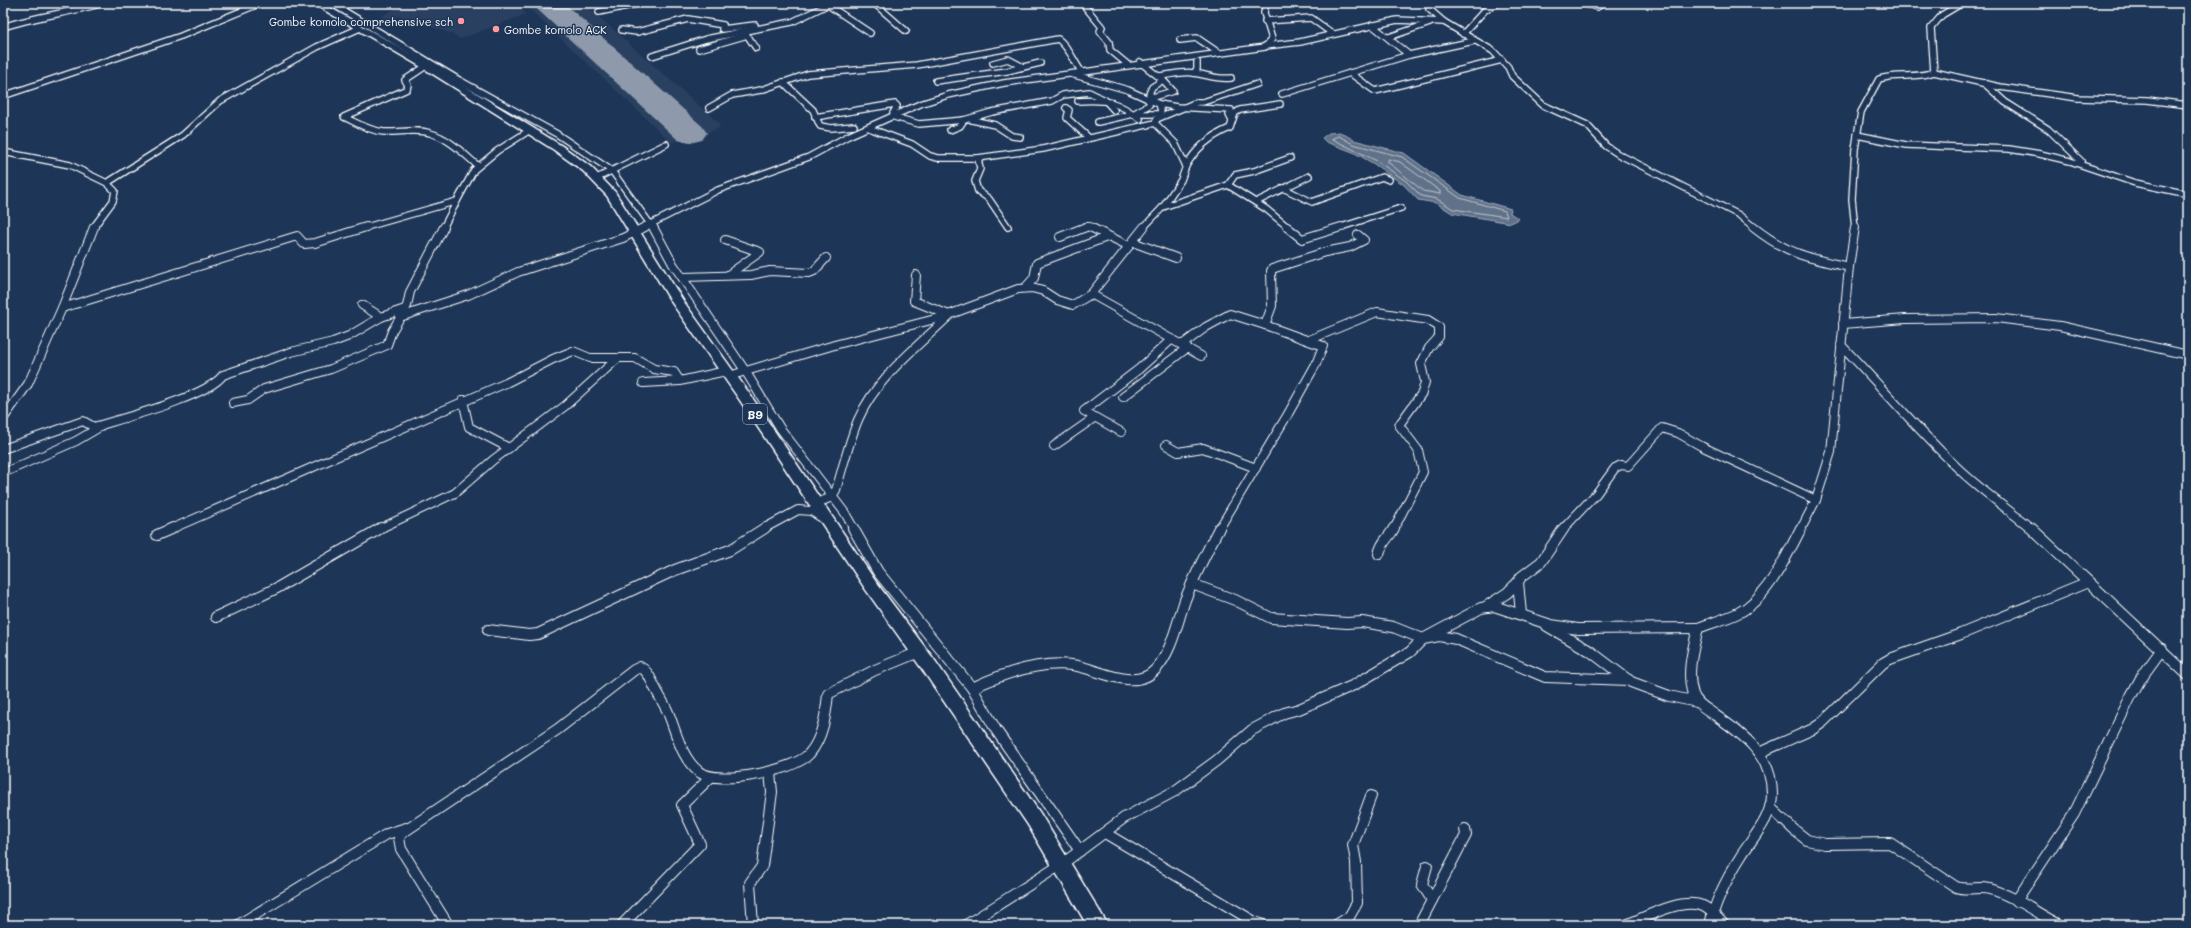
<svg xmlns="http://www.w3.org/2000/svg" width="2191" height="928" viewBox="0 0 2191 928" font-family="Mali,sans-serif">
<rect width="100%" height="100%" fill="#1d3557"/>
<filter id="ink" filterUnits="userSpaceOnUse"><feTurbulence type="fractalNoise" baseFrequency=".025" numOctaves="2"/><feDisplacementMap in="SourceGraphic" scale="8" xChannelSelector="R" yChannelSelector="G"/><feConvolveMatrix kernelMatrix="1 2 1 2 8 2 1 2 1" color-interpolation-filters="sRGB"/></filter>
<g filter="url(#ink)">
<g fill="#2a4161">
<polygon points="405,3 514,3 526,14 460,39 453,34 399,16 392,19 380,17"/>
<polygon points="523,3 583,3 720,124 718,129 685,140 671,142"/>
</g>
<polygon fill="#617289" stroke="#a0aab8" points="1340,132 1354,140 1404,153 1462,195 1511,209 1510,213 1519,219 1511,223 1452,213 1436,203 1418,200 1404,185 1374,164 1353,152 1326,142 1322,138 1329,133"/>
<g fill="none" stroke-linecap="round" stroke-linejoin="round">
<g stroke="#c0c7d0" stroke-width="1">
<polygon points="1339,136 1353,144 1402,157 1460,198 1505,211 1507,217 1453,209 1437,199 1421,196 1406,181 1377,161 1332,139"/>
<polygon points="1389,159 1400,162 1440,191 1440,194 1423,191 1388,162"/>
</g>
<polygon fill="#8e9aab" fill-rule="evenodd" points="533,3 564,3 702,126 707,133 702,140 690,143 678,140 537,9"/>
<g stroke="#fff" stroke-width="8">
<g id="street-far2">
<polyline points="331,3 459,80 557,134 612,171 653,228"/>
<polyline points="874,3 906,31"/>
<polyline points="1082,3 1102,27 1100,31 1109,42 1110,50 1127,64"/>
<polyline points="1429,3 1429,9 1444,22"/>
<polyline points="1582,3 1597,7 1604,3"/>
<polyline points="828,5 870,33"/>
<polyline points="599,12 642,3"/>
<polyline points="1265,21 1311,18 1333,34"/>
<path d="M3 27C36 16 70 13 103 3"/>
<polyline points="622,30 637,32 688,19 723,25 722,29 755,25"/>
<polyline points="741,32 747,35 756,48"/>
<polyline points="1463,34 1485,10 1498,3"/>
<polyline points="1389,37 1430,23"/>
<polyline points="1180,40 1197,38 1219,53"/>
<polyline points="1265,46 1300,42 1397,20 1444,22 1493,51 1508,67 1512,76 1543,105 1587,125 1606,146 1618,154 1739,215 1755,228"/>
<polyline points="699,49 744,36"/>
<polyline points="1409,55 1474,41"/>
<polyline points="652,56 706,39 792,22 831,3"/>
<polyline points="1140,62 1163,80 1152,87 1149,94 1153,97 1148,100"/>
<polyline points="993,63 1008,59 1023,67"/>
<path d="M426 66 405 80 408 85 407 89 344 117C357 123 370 131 384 132 399 133 416 128 430 133 449 138 464 154 478 166"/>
<polyline points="1934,72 2000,87 2078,98 2147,100 2188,105"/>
<polyline points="1194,73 1197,69 1197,62"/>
<polyline points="1350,73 1375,91 1502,60"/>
<polyline points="1071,74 1128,90 1159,104 1161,111 1155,123 1175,143 1186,166 1181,180 1163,207 1143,228"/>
<path d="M1159 76C1170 75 1184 71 1194 73 1208 75 1217 80 1231 78"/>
<polyline points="936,81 1007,71 1040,63"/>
<polyline points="783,82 813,110 820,126 831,128 854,126"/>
<polyline points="1984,83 2005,102 2048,129 2081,161"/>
<polyline points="1282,94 1409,55 1372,25"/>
<polyline points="3,96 181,36 261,3"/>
<polyline points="1153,97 1173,91 1163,80"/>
<path d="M1078 101C1107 99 1117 101 1140 119"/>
<polyline points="1159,104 1177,107 1231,110 1229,115 1231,119"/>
<path d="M709 108 732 95 761 90 808 74 917 65 1058 39C1069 47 1073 60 1081 71"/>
<polyline points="1066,108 1069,110 1067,118 1088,137"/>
<polyline points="1135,114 1158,114"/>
<polyline points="815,117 895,104 897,106 893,113 894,117 919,124 964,120 992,112 1052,101 1063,95 1089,92 1105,100 1114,110"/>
<polyline points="1159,118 1197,102 1203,102 1257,84"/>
<polyline points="972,120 995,125 1012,136 1020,137"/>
<polyline points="1098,122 1133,114 1149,105 1150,100"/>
<polyline points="869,128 912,144 930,156 938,158 978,158 1043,149 1155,123"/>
<polyline points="950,130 960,126 964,120"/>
<polyline points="1857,135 1906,145 2009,149 2040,154 2070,161 2135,183 2188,194"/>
<polyline points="3,152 70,165 107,183"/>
<polyline points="978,158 980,169 975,181 978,191 989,199 1008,227"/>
<path d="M1186 166C1196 148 1211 136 1230 128L1235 113 1240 110 1280 104"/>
<polyline points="597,178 666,144"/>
<polyline points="1228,185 1235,175 1254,171 1290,158"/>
<polyline points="1283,188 1312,202 1382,177 1389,180"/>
<polyline points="1256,202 1309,176"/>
<polyline points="1163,207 1228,185 1266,209 1289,228"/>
<polyline points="93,228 113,201 115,191 107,183 183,135 220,101 317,47 360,28"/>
<polyline points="363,228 457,201 474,170 497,151 530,130"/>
<polyline points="443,228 457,201"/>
<polyline points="643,228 718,190 809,157 848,136 920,104 948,95 1004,83 1265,47 1272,39 1264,13 1266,3"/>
<polyline points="1083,228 1088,226 1092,228"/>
<polyline points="1338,228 1401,208"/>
<path d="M1855 228 1852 199 1855 149 1861 112 1879 79C1897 73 1916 79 1934 72L1931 28 1942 15 1962 3"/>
</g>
</g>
<g stroke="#fff" stroke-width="10">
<g id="street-far1">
<polyline points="653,227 673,264 746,372 780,428 845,513 854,529"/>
<polyline points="1090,227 1129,246"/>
<polyline points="1287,227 1302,239 1341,227"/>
<path d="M1753 227C1787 254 1808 258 1849 267"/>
<polyline points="1060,237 1086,227"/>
<polyline points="725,240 760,252 728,275"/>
<polyline points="1138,244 1176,258"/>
<polyline points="916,275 914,301 949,315"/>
<polyline points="683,277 751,275 770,271 809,273 814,271 826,258"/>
<polyline points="1025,288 1034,278 1037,263 1107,237"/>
<polyline points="1091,294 1201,356"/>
<polyline points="362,305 381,317"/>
<polyline points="62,308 297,236 304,244 315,243 366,227"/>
<polyline points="400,317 468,295 518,272 623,238 645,227"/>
<polyline points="1843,324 1905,319 1996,318 2060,326 2188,355"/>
<polyline points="1309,340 1377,312 1428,320 1439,327 1439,337 1429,348 1421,364 1425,382 1422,393 1399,425 1418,450 1423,472 1394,529"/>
<polyline points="1182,345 1206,327 1230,314 1265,325"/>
<path d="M1841 345C1882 387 1920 433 1963 473 1985 493 2010 511 2032 529"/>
<polyline points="729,376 838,344 943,317 1018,289 1032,288 1043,291 1057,300 1073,305 1091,294 1144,227"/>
<polyline points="643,383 680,381"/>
<polyline points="1123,397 1187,348"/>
<polyline points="463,400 469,427 509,448"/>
<polyline points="233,403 248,400 264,389 331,369 387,345 392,331 407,306 410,292 444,227"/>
<polyline points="3,419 28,384 62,308 94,227"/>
<polyline points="1121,432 1084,411 1139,369 1172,339"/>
<polyline points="1166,445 1178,452 1203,448 1256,468"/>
<polyline points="1054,446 1094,418"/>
<path d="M3 449 83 421 94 427C123 418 207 397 223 375L291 352 333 342 349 336 381 317 405 309"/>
<polyline points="3,473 76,441 100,427"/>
<path d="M817 503 832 497 836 490C843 467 849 442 858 420 876 378 917 347 949 316"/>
<polyline points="171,529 506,383 553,359 573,351 590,358 635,358 654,369 674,372 680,381 726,371"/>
<polyline points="379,529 455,493 493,460 565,406 618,358"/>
<polyline points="763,529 798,510 811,511 825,520"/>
<polyline points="1219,529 1288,414 1316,364 1323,346 1265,325 1272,306 1271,271 1272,269 1325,252 1350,247 1364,240 1358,235"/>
<polyline points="1563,529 1596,494 1615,468 1621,465 1628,466 1662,428 1678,433 1701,446 1816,500"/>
<polyline points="1801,529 1816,500 1831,452 1849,267 1855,227"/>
</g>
</g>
<g stroke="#fff" stroke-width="12">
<g id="street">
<polyline points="853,528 878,572 972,688 996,730 1080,851"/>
<polyline points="2031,528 2188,675"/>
<polyline points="157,535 173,528"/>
<path d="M1379 554C1382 540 1388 540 1394 528"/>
<polyline points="1192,584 1235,600 1271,618 1347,623 1362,622 1393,627 1423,639 1439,636 1456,639 1545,677 1629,680"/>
<polyline points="1487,606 1507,593 1518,582"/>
<polyline points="1521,614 1518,582 1521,577 1541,562 1564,528"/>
<polyline points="216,617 277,588 381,528"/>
<polyline points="1547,626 1590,651 1631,682 1669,696 1697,702"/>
<polyline points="488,630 529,635 538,634 675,570 730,550 765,528"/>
<path d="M972 688C1002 674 1039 661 1072 665 1097 668 1135 693 1156 669 1172 651 1177 623 1185 600 1195 575 1207 551 1219 528"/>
<polyline points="1761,752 1813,729 1823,722 1883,663 1890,659 1961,634 2088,582"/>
<path d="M1770 807 1793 829 1807 840 1825 844 1890 843 1956 887C1967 891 1979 886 1990 889 2015 896 2037 914 2060 925"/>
<polyline points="1105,833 1253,921 1263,925"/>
<polyline points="1427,866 1422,884 1432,900"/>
<polyline points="2016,901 2074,814 2131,696 2141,678 2162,649"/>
<polyline points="238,925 387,834 406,828"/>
<path d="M448 925 401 849 399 838 402 833 558 729 634 670 640 667C648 671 650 678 654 686 658 694 663 702 667 710 676 730 680 757 699 772 719 786 793 771 809 754 823 738 826 714 828 694L875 670 919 652"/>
<polyline points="622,925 700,844 682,805 711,777"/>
<polyline points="753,925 750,883 762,866 772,792 770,773"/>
<polyline points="966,925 1062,864 1124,818 1175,791 1216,761 1252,730 1284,713 1299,709 1354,685 1410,652 1423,639 1481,608 1494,606 1551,625 1578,629 1698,628"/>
<polyline points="1336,925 1349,917 1357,903 1356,862 1353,845 1371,796"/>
<polyline points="1419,925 1466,835 1465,829"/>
<path d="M1626 925C1646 917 1682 897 1703 906 1712 910 1718 919 1724 925"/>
<path d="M1710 925C1715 900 1727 878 1741 856 1753 837 1772 818 1772 794 1772 755 1744 735 1715 715 1707 709 1696 704 1693 694 1686 673 1693 649 1698 628 1711 623 1726 619 1738 613 1767 599 1787 555 1801 528"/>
</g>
</g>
<g stroke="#fff" stroke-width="3">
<polygon id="highway" points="312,3 322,3 429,64 562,146 591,167 615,192 684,302 749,393 876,582 936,662 1040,813 1108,925 1087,925 1028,825 924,672 866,590 739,399 672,303 607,196 583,171 554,150 423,68"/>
</g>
<use href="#street-far2" stroke="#1d3557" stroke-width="5.5"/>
<use href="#street-far1" stroke="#1d3557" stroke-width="8"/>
<use href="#street" stroke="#1d3557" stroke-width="10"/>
<use href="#highway" fill="#1d3557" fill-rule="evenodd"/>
</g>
</g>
<g fill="#ff9aa2" stroke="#1d3557" stroke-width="1.5">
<circle cx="461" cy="21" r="4"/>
<circle cx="496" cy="29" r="4"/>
</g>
<g text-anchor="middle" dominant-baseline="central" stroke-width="3" stroke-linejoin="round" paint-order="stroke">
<g font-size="11" fill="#fff" stroke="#1d3557" text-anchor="end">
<text x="453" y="21">Gombe komolo comprehensive sch</text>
<text x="504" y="29" text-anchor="start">Gombe komolo ACK</text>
</g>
<rect fill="#1d3557" stroke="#bbc2cd" stroke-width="1" x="743" y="404" width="24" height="20" rx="3"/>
<g font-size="12" font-weight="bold" fill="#fff">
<text x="755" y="414">B9</text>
</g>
</g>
<rect width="2191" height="928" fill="none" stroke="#1d3557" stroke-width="16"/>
<rect x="8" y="8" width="2175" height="912" fill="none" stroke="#fff" stroke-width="1.5" filter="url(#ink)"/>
</svg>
